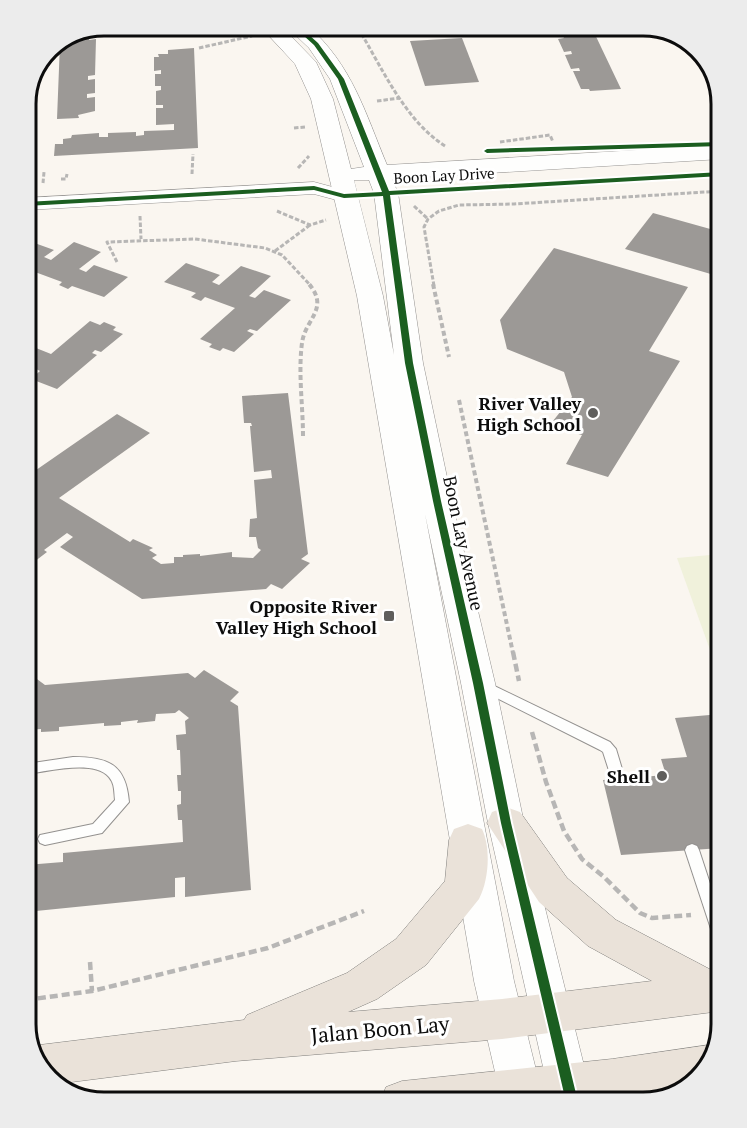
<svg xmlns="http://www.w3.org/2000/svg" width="747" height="1128" viewBox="0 0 747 1128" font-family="'PT Serif',serif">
<rect width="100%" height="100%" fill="#faf6f0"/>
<polygon fill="#f0f1db" points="721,554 721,661 714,661 677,558"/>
<g fill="#9c9996">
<polygon points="559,26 591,26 621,89 590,91 589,89 581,89 573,71 580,71 579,68 571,69 565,55 572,54 571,51 564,52 558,39 564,38"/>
<polygon points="95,29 95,36 89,36 89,40 96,39 95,75 88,76 88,80 95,79 95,93 87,94 87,98 95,97 95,111 78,115 79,118 57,119 60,43"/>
<polygon points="462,38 479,82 425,86 410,41"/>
<polygon points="194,48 198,148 54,156 55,144 63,144 63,139 71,138 72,135 99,133 99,137 108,137 108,133 136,132 136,136 144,135 144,131 174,130 174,124 156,125 156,108 163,108 163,105 156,105 156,91 161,90 161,86 155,86 155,74 161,74 161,70 154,71 154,57 159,57 158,54 168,54 168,50"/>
<polygon points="653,213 721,232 721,277 625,249"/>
<polygon points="29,241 54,250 44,257 51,260 74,242 101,252 79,269 86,272 94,265 128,277 104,297 72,286 68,289 59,285 62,282 35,272 26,279 26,244"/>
<polygon points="554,248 688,287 649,351 680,361 608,477 566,464 582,435 549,426 572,397 564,372 507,349 500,320"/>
<polygon points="186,263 220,275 212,282 219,285 241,266 271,276 249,296 255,298 264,290 291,300 257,331 250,329 247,331 254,334 234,352 223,348 220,351 209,347 212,344 200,339 235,308 205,297 201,301 191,297 196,293 164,282"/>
<polygon points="90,321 100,325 104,322 116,327 113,330 123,334 101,352 95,350 92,353 97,355 57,389 31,379 40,371 34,368 26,375 26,344 51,354"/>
<polygon points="288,393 308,554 301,559 310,563 282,589 271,584 266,589 142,599 60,547 73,537 67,533 44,550 47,552 34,562 26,557 26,522 36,514 29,510 26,513 26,477 117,414 150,433 59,498 130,542 133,539 153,548 149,550 157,555 152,558 161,564 174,563 174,557 183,557 183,555 200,554 200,556 232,552 232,557 253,558 261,550 258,548 256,537 249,537 250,519 257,518 254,480 272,478 271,470 254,472 250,426 252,426 251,423 244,423 242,396"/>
<polygon points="204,670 239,692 230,701 238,706 251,890 185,897 185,877 175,878 175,897 26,912 26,865 63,862 63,853 183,842 182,820 178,820 177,805 181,804 181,791 178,791 177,775 181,775 180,750 177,750 176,735 186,734 185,721 189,718 179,710 175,713 156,714 155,721 137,723 138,720 121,722 121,725 104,726 104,723 59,727 59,731 41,732 41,729 26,730 26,671 45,685 188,673 195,678"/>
<polygon points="721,714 721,848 621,855 603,780 666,775 661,759 687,757 675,718"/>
</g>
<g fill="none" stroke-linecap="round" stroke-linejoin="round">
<g stroke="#93918f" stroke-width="2">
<g id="service">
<polygon points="482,680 610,742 616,749 625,779 623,783 618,785 613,783 603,752 600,750 477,688 476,685 477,682"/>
<path d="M73 757C108 757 126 764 129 802L102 833 45 845 40 843 38 839 40 835 93 824 115 800C114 792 115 784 109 777 93 759 47 772 26 774V764Z"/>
<polygon points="692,844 697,846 699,850 721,917 721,945 716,943 714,938 685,850 687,846"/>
</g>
</g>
<g stroke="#93918f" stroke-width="1">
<polygon id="minor" points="314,182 351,192 354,196 351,200 344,202 314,194 26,210 26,198"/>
</g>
<g stroke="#93918f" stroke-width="1">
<path id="tertiary" d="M260 26H281L316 62 333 99 351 169 364 167 330 79 309 48 286 26H308C352 65 365 112 387 165L721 145V159L392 179 398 193 423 363 452 501 495 683 524 823 593 1102H551L488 823 461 683 425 514 514 981 544 1102H502L474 981 357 296 311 99 295 64ZM354 180H369L374 193 394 355 383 296Z"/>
</g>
<g stroke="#807f7c" stroke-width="1">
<g id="primary">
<path d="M506 807 520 812 567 878 616 920 717 973H721V1011L502 1039 236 1061 56 1084 36 1063 32 1048 39 1045 244 1020 247 1015 347 973 396 939 445 881 449 840 454 829 468 824 482 829C491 848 489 880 479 899L426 965 377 999 348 1012 502 999 652 981 588 946 539 902 487 823 492 812Z"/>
<polygon points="709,1045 715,1048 711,1064 684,1090 596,1102 380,1102 386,1087 402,1081 612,1059"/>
</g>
</g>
<g stroke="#b7b6b5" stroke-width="3" stroke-dasharray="4.5 2" stroke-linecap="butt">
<polyline points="241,26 247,31"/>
<polyline points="338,35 361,33"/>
<polyline points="199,48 252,36"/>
<polyline points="377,101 400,98"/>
<polyline points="294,128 305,127"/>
<polyline points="500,142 550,135 553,142"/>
<path d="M445 146C406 121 384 72 361 33L454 26"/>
<polyline points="298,168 309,156"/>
<polyline points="192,174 193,154"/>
<polyline points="61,179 66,179 67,174"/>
<polyline points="43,183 44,172"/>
<polyline points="414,206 428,219"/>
<polyline points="277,211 310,225 326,220"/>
<polyline points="140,216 141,239"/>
<polyline points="275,251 310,225"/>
<polyline points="117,262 107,242 195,239 265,248 282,255 311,286"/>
<polyline points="434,286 424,227 428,219 439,211 459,205 514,204 721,191"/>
</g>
<g stroke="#b7b6b5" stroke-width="4" stroke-dasharray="5 3" stroke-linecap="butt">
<polyline points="433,284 449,357"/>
<polyline points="459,400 513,653"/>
<path d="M303 436C303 406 298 373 302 343 305 319 330 309 309 284"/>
</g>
<g stroke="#b7b6b5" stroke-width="4.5" stroke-dasharray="8 4" stroke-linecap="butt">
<polyline points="513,652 519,681"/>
<polyline points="532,732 546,782 564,831 582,859 604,877 640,913 652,918 691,915"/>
<polyline points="90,962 92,991"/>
<polyline points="26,1000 92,991 268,948 364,911"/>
</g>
<use href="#service" fill="#fefefd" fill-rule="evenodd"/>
<use href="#minor" fill="#fefefd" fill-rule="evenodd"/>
<use href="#tertiary" fill="#fefefd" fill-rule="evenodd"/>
<use href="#primary" fill="#eae2d9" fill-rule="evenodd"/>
<g stroke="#fff" stroke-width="4">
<g id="cycleway">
<polygon points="293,26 299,26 318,43 344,79 389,191 721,172 721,176 390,195 413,363 441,501 483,683 511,823 578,1102 566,1102 501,823 473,683 433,501 405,363 383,196 344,198 314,190 26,206 26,202 314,186 344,194 382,192 338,79 314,45"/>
<polygon points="721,142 721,146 487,153 484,151 487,149"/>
</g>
</g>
<use href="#cycleway" fill="#1b5e20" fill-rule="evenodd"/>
</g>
<g fill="#5f5e5c" stroke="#fff" stroke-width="2">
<circle cx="593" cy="413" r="6"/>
<rect x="383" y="610" width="12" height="12" rx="3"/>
<circle cx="662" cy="776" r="6"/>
</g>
<g text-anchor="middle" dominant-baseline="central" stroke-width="6" stroke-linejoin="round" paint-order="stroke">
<g font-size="15" fill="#0c0c0c" stroke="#fff">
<text transform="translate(444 175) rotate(-3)">Boon Lay Drive</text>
</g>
<g font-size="18" font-weight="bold" fill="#0c0c0c" stroke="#fff" text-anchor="end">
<text x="581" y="403">River Valley<tspan x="581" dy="21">High School</tspan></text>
<text x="377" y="606">Opposite River<tspan x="377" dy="21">Valley High School</tspan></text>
<text x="650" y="776">Shell</text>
</g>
<g font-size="18" fill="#0c0c0c" stroke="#fff">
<text transform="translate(464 543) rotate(78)">Boon Lay Avenue</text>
</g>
<g font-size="21" fill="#0c0c0c" stroke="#fff">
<text transform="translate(380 1029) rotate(-5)">Jalan Boon Lay</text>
</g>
</g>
<path d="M0 0H747V1128H0ZM104 36H643A68 68 0 0 1 711 104V1024A68 68 0 0 1 643 1092H104A68 68 0 0 1 36 1024V104A68 68 0 0 1 104 36Z" fill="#ececec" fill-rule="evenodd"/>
<path fill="none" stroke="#0c0c0c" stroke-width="3" d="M104 36H643A68 68 0 0 1 711 104V1024A68 68 0 0 1 643 1092H104A68 68 0 0 1 36 1024V104A68 68 0 0 1 104 36Z"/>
</svg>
